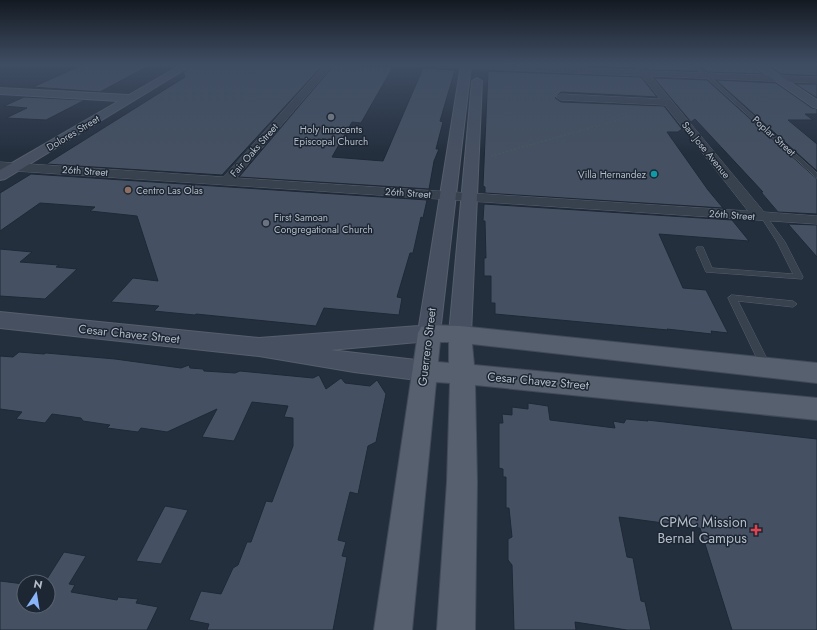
<svg xmlns="http://www.w3.org/2000/svg" width="817" height="630" viewBox="0 0 817 630" font-family="Jost,sans-serif">
<rect width="100%" height="100%" fill="#242f3e"/>
<g fill="#455162" stroke="#1f2835">
<polygon points="82,65 150,65 100,92 33,87"/>
<polygon points="193,65 323,65 222,175 46,164 185,77 183,72"/>
<polygon points="334,65 393,67 361,123 352,122 332,157 383,161 423,68 455,70 440,121 443,122 436,149 439,149 434,161 429,189 239,177"/>
<polygon points="536,65 639,65 635,68"/>
<polygon points="644,65 692,65 698,71 648,70"/>
<polygon points="699,65 752,65 763,74 707,72"/>
<polygon points="767,65 817,65 817,76 781,74"/>
<polygon points="488,71 641,77 657,97 561,92 555,98 561,102 664,106 682,129 678,132 667,132 708,190 723,208 485,193 485,187 483,186"/>
<polygon points="654,78 707,80 817,179 817,214 778,212 761,192 763,192 695,119 691,122"/>
<polygon points="716,80 776,83 812,108 817,109 817,114 805,114 813,120 788,120 817,144 817,171"/>
<polygon points="795,84 817,84 817,98"/>
<polygon points="24,97 85,100 46,120 6,118 27,108 4,106"/>
<polygon points="31,174 427,200 423,218 421,217 413,253 410,253 397,297 402,298 399,315 324,308 316,326 196,314 195,315 154,311 159,306 111,302 133,278 158,281 137,216 90,211 95,207 40,203 0,231 0,193"/>
<polygon points="484,204 732,220 749,241 659,234 683,288 706,290 728,333 711,331 712,334 667,329 668,330 495,314 495,303 491,303 491,276 484,276 484,258 486,258 485,221 483,221"/>
<polygon points="788,224 817,225 817,257"/>
<polygon points="0,249 32,252 20,262 59,265 56,267 77,269 45,299 0,296"/>
<polygon points="19,352 44,354 46,353 115,359 181,368 189,365 190,368 203,369 204,371 235,373 240,371 313,378 319,375 326,389 341,378 345,383 370,386 377,380 386,394 376,442 368,446 358,494 350,492 338,540 346,542 342,556 347,557 333,630 207,630 209,624 189,620 201,591 221,594 233,568 238,565 247,542 251,542 266,501 272,502 293,446 293,418 284,417 288,406 252,402 234,441 202,437 217,409 167,432 141,428 138,432 107,428 110,425 83,421 81,418 52,414 45,423 16,419 22,412 0,409 0,356 13,357"/>
<polygon points="528,403 548,406 550,420 615,428 613,421 624,423 626,419 648,421 647,420 817,439 817,630 732,630 700,528 619,517 627,557 633,558 641,601 645,602 651,630 627,630 575,622 576,630 514,630 512,565 508,560 508,539 512,537 509,508 506,508 506,477 503,477 503,469 499,468 499,423 503,423 502,414 512,415 512,407 528,409"/>
<polygon points="165,506 188,510 161,564 136,561"/>
<polygon points="64,552 86,556 69,584 75,585 71,592 117,600 118,597 138,599 136,603 158,607 147,630 0,630 0,581 24,584 24,606 48,606 48,582 45,582"/>
</g>
<g fill="none" stroke-linecap="round" stroke-linejoin="round">
<g stroke="#565f6c" stroke-width="1">
<g id="lane">
<polygon points="693,65 697,65 817,173 817,178"/>
<polygon points="764,215 766,216 785,242 803,277 802,279 706,272 696,249 697,247 703,247 712,268 793,274 777,242 761,217"/>
<polygon points="732,295 793,301 797,304 793,307 738,301 771,367 770,370 766,371 762,370 761,367 728,298"/>
</g>
</g>
<g stroke="#565f6c" stroke-width="1">
<polygon id="street" points="325,65 333,65 236,178 748,211 665,105 561,100 556,97 561,94 660,99 642,76 438,67 434,65 497,65 638,70 636,68 640,66 643,66 647,71 817,77 817,83 651,76 764,212 817,216 817,224 0,170 0,162 223,177"/>
</g>
<g stroke="#565f6c" stroke-width="2">
<g id="secondary">
<polygon points="181,65 192,65 5,179 0,180 0,170 119,101 0,94 0,88 129,95"/>
<polygon points="461,65 471,65 440,333 437,339 429,341 330,350 425,361 434,364 437,371 434,378 425,381 354,372 259,356 0,328 0,312 259,338 419,326"/>
<polygon points="753,65 764,65 817,100 817,108 813,107"/>
<polygon points="477,78 482,81 471,334 468,340 460,342 452,340 449,334 472,81"/>
</g>
</g>
<g stroke="#414a57" stroke-width="2">
<path id="primary" d="M429 325 460 326 817 363V383L472 344 474 365 817 398V420L475 385 477 482 475 630H437L447 482 450 383 436 382 412 630H374L418 333 421 327ZM440 342H449V363L438 362Z"/>
</g>
<polyline stroke="#44595c" stroke-width="1.5" stroke-dasharray="2 2" stroke-linecap="butt" points="491,156 632,116"/>
<use href="#lane" fill="#38414e" fill-rule="evenodd"/>
<use href="#street" fill="#38414e" fill-rule="evenodd"/>
<use href="#secondary" fill="#465061" fill-rule="evenodd"/>
<use href="#primary" fill="#56606e" fill-rule="evenodd"/>
</g>
<linearGradient id="sky" x2="0" y2="1"><stop stop-color="#141a22"/><stop offset="0.42" stop-color="#3f4d63"/><stop offset="1" stop-color="#3f4d63" stop-opacity="0"/></linearGradient>
<rect width="817" height="153" fill="url(#sky)"/>
<g fill="#6b7280" stroke="#1d2633" stroke-width="1.5">
<circle cx="331" cy="117" r="4"/>
<circle cx="266" cy="223" r="4"/>
</g>
<circle fill="#0f9aa8" stroke="#1d2633" stroke-width="1.5" cx="654" cy="174" r="4"/>
<circle fill="#8d6e63" stroke="#1d2633" stroke-width="1.5" cx="128" cy="190" r="4"/>
<path fill="#e0444e" stroke="#1d2633" stroke-width="1.5" d="M754 524h4v4h4v4h-4v4h-4v-4h-4v-4h4z"/>
<g text-anchor="middle" dominant-baseline="central" stroke-width="3" stroke-linejoin="round" paint-order="stroke">
<g font-size="10" fill="#b4bcc9" stroke="#1d2633" text-anchor="start">
<text x="331" y="129" text-anchor="middle">Holy Innocents<tspan x="331" dy="12">Episcopal Church</tspan></text>
<text x="646" y="174" text-anchor="end">Villa Hernandez</text>
<text x="136" y="190">Centro Las Olas</text>
<text x="274" y="217">First Samoan<tspan x="274" dy="12">Congregational Church</tspan></text>
</g>
<g font-size="10" fill="#b4bcc9" stroke="#1d2633">
<text transform="translate(73 133) rotate(-31)">Dolores Street</text>
<text transform="translate(774 136) rotate(42)">Poplar Street</text>
<text transform="translate(254 150) rotate(-49)">Fair Oaks Street</text>
<text transform="translate(706 150) rotate(51)">San Jose Avenue</text>
<text transform="translate(85 171) rotate(4)">26th Street</text>
<text transform="translate(408 193) rotate(4)">26th Street</text>
<text transform="translate(732 215) rotate(4)">26th Street</text>
</g>
<g font-size="12" fill="#b4bcc9" stroke="#1d2633">
<text transform="translate(129 334) rotate(6)">Cesar Chavez Street</text>
<text transform="translate(427 347) rotate(-83)">Guerrero Street</text>
<text transform="translate(538 381) rotate(5)">Cesar Chavez Street</text>
</g>
<g font-size="14" fill="#b4bcc9" stroke="#1d2633" text-anchor="end">
<text x="747" y="522">CPMC Mission<tspan x="747" dy="16">Bernal Campus</tspan></text>
</g>
</g>
<g transform="translate(36 594) rotate(12)"><circle r="19" fill="#1d2633" stroke="#59626f"/>
<path d="M0-3L7 15L0 10L-7 15Z" fill="#8ab4f8"/>
<text y="-6" font-size="11" font-weight="bold" text-anchor="middle" fill="#b4bcc9">N</text>
</g>
</svg>
